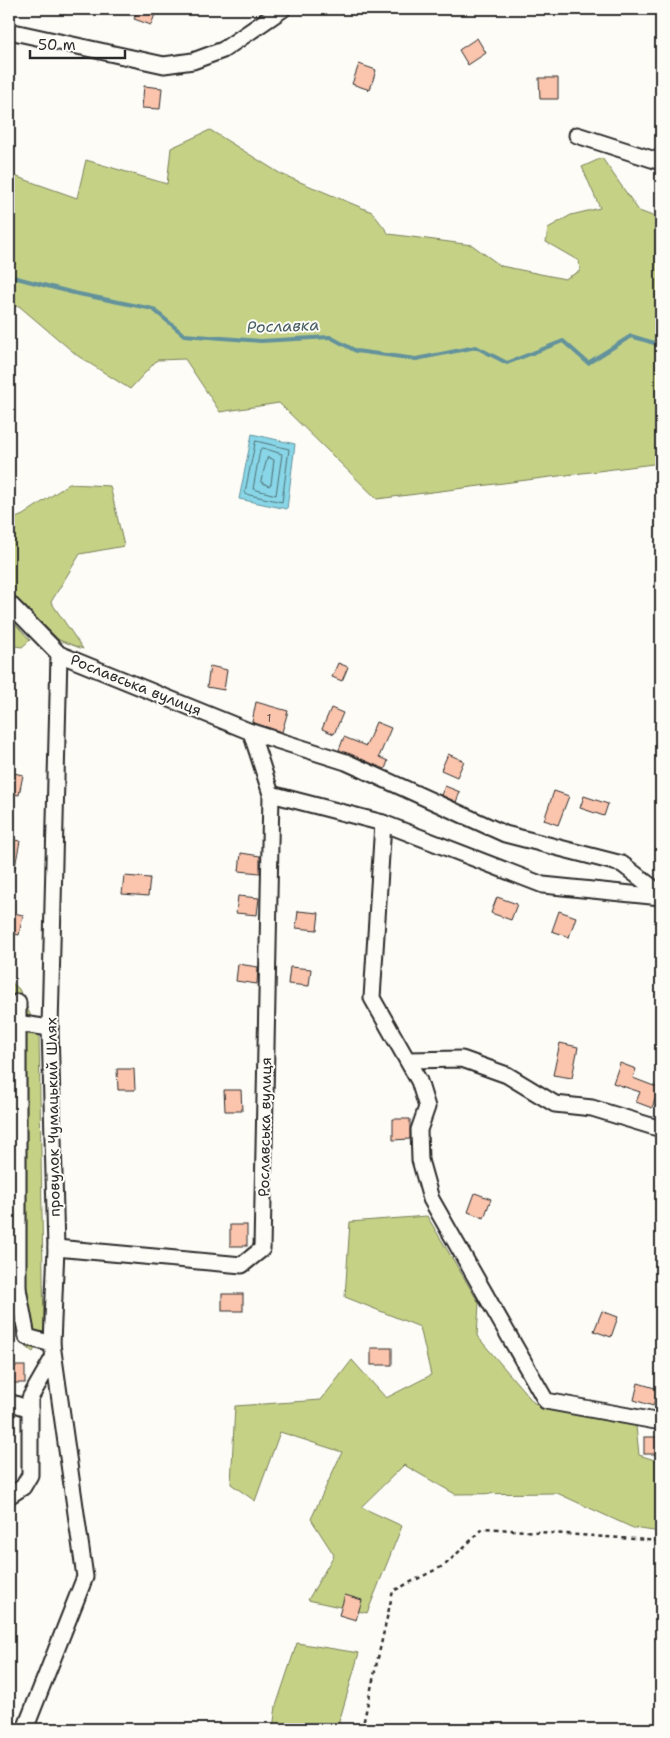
<svg xmlns="http://www.w3.org/2000/svg" width="670" height="1738" viewBox="0 0 670 1738" font-family="'Shantell Sans',sans-serif">
<rect width="100%" height="100%" fill="#fdfcf7"/>
<filter id="ink" filterUnits="userSpaceOnUse"><feTurbulence type="fractalNoise" baseFrequency=".02" numOctaves="2"/><feDisplacementMap in="SourceGraphic" scale="10" xChannelSelector="R" yChannelSelector="G"/><feConvolveMatrix kernelMatrix="1 2 1 2 8 2 1 2 1" color-interpolation-filters="sRGB"/></filter>
<g filter="url(#ink)">
<g fill="#c5d286" stroke="#787e58">
<polygon points="210,130 281,174 372,212 389,234 472,245 501,266 565,279 580,271 579,261 546,242 548,228 571,215 600,208 582,167 602,158 639,211 661,219 661,463 377,499 279,403 220,412 185,359 157,360 130,389 78,356 19,306 9,307 9,174 77,198 86,160 167,184 171,148"/>
<polygon points="69,484 110,486 124,546 80,554 51,602 83,649 59,640 9,591 9,521 23,515"/>
<polygon points="9,617 30,640 22,647 9,645"/>
<polygon points="9,980 19,989 39,1035 44,1332 33,1352 20,1342 25,1129 9,1097"/>
<polygon points="427,1216 479,1303 477,1336 534,1403 636,1426 639,1455 661,1462 661,1532 633,1528 557,1493 455,1494 404,1465 361,1507 402,1526 367,1613 308,1600 334,1555 311,1519 342,1452 280,1432 255,1501 231,1484 235,1406 321,1400 352,1360 386,1398 431,1375 420,1327 345,1297 350,1222"/>
<polygon points="297,1643 359,1653 337,1729 273,1729 276,1706"/>
</g>
<polygon fill="#88d6e7" stroke="#63929c" points="252,434 295,444 287,509 239,499"/>
<g fill="none" stroke-linecap="round" stroke-linejoin="round">
<g stroke="#506f76" stroke-width="1">
<polygon points="256,441 289,449 282,502 245,494"/>
<polygon points="263,448 282,454 276,495 253,489 260,450"/>
<polygon points="268,457 274,460 271,484 269,486 261,482"/>
</g>
<polyline stroke="#63929c" stroke-width="4" points="9,276 74,293 153,309 184,335 261,341 330,337 356,351 416,359 476,347 507,363 563,341 588,363 631,336 661,345"/>
</g>
<g fill="#fac4ad" stroke="#2b2b2b">
<polygon points="138,9 157,9 151,25 134,19"/>
<polygon points="477,38 486,53 468,65 459,50"/>
<polygon points="359,64 376,70 370,90 352,84"/>
<polygon points="539,78 558,78 558,99 540,99"/>
<polygon points="144,86 162,88 160,109 142,108"/>
<polygon points="338,663 348,667 342,681 332,677"/>
<polygon points="210,666 227,670 224,690 207,687"/>
<polygon points="256,702 288,711 282,732 252,722"/>
<polygon points="331,708 343,713 334,734 322,729"/>
<polygon points="376,722 391,728 379,757 388,761 385,769 339,750 344,737 366,746"/>
<polygon points="448,754 464,761 457,777 441,770"/>
<polygon points="9,772 23,775 19,795 9,793"/>
<polygon points="445,786 460,792 456,802 441,795"/>
<polygon points="554,791 569,796 558,825 544,820"/>
<polygon points="584,796 608,804 604,816 580,808"/>
<polygon points="9,839 20,841 14,872 9,871"/>
<polygon points="241,853 260,856 260,873 239,871"/>
<polygon points="124,876 150,878 148,896 122,894"/>
<polygon points="238,896 259,898 257,915 236,913"/>
<polygon points="497,897 517,904 511,920 491,913"/>
<polygon points="298,911 319,913 317,930 296,928"/>
<polygon points="559,911 576,917 569,937 552,931"/>
<polygon points="9,912 23,915 19,935 9,933"/>
<polygon points="238,964 258,967 257,984 236,981"/>
<polygon points="290,967 311,969 309,986 288,984"/>
<polygon points="560,1043 578,1047 572,1078 553,1075"/>
<polygon points="620,1063 636,1069 633,1078 659,1088 652,1108 636,1102 640,1092 613,1083"/>
<polygon points="117,1069 134,1069 135,1090 118,1090"/>
<polygon points="224,1090 241,1090 242,1111 225,1111"/>
<polygon points="393,1119 410,1119 410,1139 393,1140"/>
<polygon points="475,1193 491,1199 484,1218 468,1212"/>
<rect x="230" y="1225" width="17" height="21"/>
<rect x="222" y="1294" width="21" height="17"/>
<polygon points="602,1311 618,1317 611,1337 594,1331"/>
<polygon points="9,1318 14,1318 17,1337 9,1337"/>
<rect x="371" y="1348" width="21" height="17"/>
<rect x="9" y="1366" width="16" height="17"/>
<polygon points="638,1383 658,1389 653,1406 634,1400"/>
<rect x="644" y="1437" width="17" height="17"/>
<polygon points="345,1595 362,1600 356,1620 339,1615"/>
</g>
<g fill="none" stroke-linecap="round" stroke-linejoin="round">
<g stroke="#2b2b2b" stroke-width="19">
<g id="minor">
<polyline points="9,31 164,65 193,61 223,50 283,9"/>
<polyline points="577,135 661,162"/>
<polyline points="9,603 59,654 251,732 346,762 505,834 622,864 661,894"/>
<polyline points="271,794 383,823 543,885 661,897"/>
<polyline points="383,823 372,998 419,1081 427,1107 419,1130 420,1160 431,1199 546,1401 661,1422"/>
<polyline points="18,1002 18,1289"/>
<polyline points="9,1022 50,1028"/>
<polyline points="408,1060 462,1059 507,1075 555,1104 592,1108 661,1129"/>
<polyline points="56,1248 242,1265 262,1249 271,794 251,732"/>
<polyline points="9,1289 18,1289 27,1337 52,1344"/>
<polyline points="9,1402 30,1409"/>
<polyline points="9,1496 23,1487 30,1475 30,1398 53,1358"/>
<polyline points="25,1729 85,1577 52,1344 56,1248 50,1028 59,654"/>
</g>
</g>
<polyline stroke="#2b2b2b" stroke-width="2.5" stroke-dasharray="4 4" stroke-linecap="butt" points="362,1729 393,1591 445,1565 484,1528 661,1541"/>
<use href="#minor" stroke="#fdfcf7" stroke-width="15"/>
</g>
</g>
<g text-anchor="middle" dominant-baseline="central" stroke-width="4" stroke-linejoin="round" paint-order="stroke">
<g font-size="12" fill="#5f514c">
<text x="269" y="718">1</text>
</g>
<g font-size="15" fill="#2b2b2b" stroke="#fdfcf7">
<text transform="translate(136 685) rotate(22)">Рославська вулиця</text>
<text transform="translate(53 1117) rotate(-91)">провулок Чумацький Шлях</text>
<text transform="translate(265 1127) rotate(-89)">Рославська вулиця</text>
</g>
<g font-size="16" font-style="italic" fill="#475e63" stroke="#fdfcf7">
<text transform="translate(283 326) rotate(-2)">Рославка</text>
</g>
</g>
<rect width="670" height="1738" fill="none" stroke="#fdfcf7" stroke-width="30"/>
<rect x="15" y="15" width="640" height="1708" fill="none" stroke="#2b2b2b" stroke-width="2" filter="url(#ink)"/>
<path d="M30 50v8h95v-8" fill="none" stroke="#2b2b2b" stroke-width="2.5"/>
<text x="38" y="50" font-size="15" fill="#2b2b2b" stroke="#fdfcf7" stroke-width="4" paint-order="stroke">50 m</text>
</svg>
